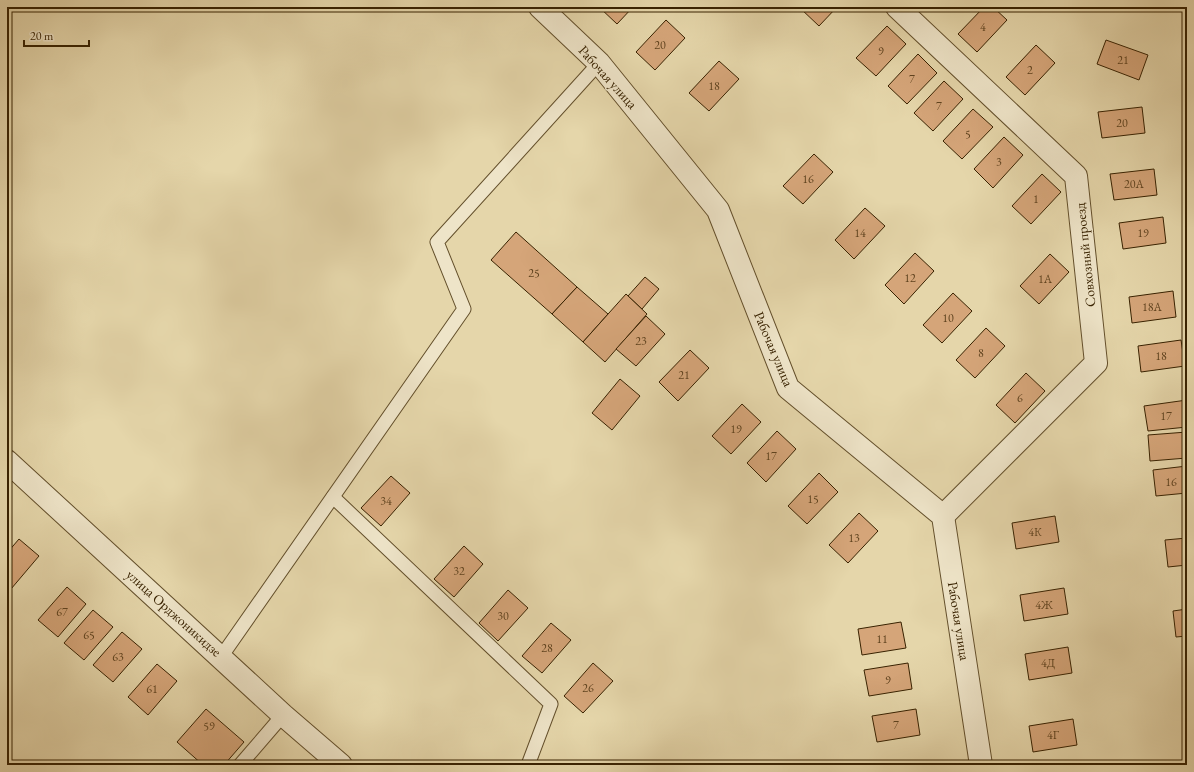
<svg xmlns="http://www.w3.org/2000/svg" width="1194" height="772" viewBox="0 0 1194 772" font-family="'EB Garamond',serif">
<rect width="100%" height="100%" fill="#e5d6aa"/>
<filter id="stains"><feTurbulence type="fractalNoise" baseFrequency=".005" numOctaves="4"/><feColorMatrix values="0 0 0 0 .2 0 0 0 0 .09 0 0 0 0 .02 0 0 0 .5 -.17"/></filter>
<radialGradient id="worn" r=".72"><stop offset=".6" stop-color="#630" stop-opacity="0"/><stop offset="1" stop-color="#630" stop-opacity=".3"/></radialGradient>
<g fill="#d5a579" stroke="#382201">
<polygon points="599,7 633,7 617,24"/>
<polygon points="801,7 837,7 819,26 800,8"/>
<polygon points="984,7 993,7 1007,20 977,52 958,34"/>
<polygon points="666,20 685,38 655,70 636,52"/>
<polygon points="887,26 906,44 876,76 856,58"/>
<polygon points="1106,40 1148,55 1139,80 1097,64"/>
<polygon points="1036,45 1055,63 1025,95 1006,77"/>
<polygon points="918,54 937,73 907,104 888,86"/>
<polygon points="719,61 739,79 709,111 689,93"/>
<polygon points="944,81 963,99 933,131 914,113"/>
<polygon points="1142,107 1145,133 1102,138 1098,112"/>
<polygon points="973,109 993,127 962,159 943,141"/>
<polygon points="1004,137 1023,155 993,188 974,169"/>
<polygon points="814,154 833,172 803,204 783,186"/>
<polygon points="1154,169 1157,195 1114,200 1110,174"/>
<polygon points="1042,174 1061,192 1031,224 1012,206"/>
<polygon points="865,208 885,226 854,259 835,240"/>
<polygon points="1163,217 1166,243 1123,249 1119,223"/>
<polygon points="516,232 577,287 552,314 491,260"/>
<polygon points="915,253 934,271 904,304 885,285"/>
<polygon points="1050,254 1069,272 1039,304 1020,286"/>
<polygon points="645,277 659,289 642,309 628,296"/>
<polygon points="577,287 608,314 583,342 552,314"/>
<polygon points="1173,291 1176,317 1132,323 1129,297"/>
<polygon points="953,293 972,311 942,343 923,325"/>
<polygon points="626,294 647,314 605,362 583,342"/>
<polygon points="646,316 665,334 636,366 616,349"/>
<polygon points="986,328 1005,346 975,378 956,360"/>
<polygon points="1181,340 1185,366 1141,372 1138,346"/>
<polygon points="690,350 709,368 678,401 659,382"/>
<polygon points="1026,373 1045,391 1015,423 996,405"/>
<polygon points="620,379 640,396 612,430 592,413"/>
<polygon points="1187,400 1187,427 1148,431 1144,406"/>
<polygon points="742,404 761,422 731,454 712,436"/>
<polygon points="777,431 796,449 766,482 747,463"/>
<polygon points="1187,432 1187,458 1150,461 1148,435"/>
<polygon points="1187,466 1187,493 1156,496 1153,470"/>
<polygon points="819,473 838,492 807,524 788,506"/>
<polygon points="391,476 410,493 381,526 361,508"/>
<polygon points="859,513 878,531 848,563 829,545"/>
<polygon points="1055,516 1059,542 1016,549 1012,523"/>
<polygon points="1187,538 1187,565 1168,567 1165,540"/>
<polygon points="19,539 39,556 11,589 7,586 7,553"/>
<polygon points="464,546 483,564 454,597 434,579"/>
<polygon points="67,587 86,604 58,637 38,620"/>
<polygon points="1064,588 1068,614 1024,621 1020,595"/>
<polygon points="508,590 528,608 498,641 479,623"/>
<polygon points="1187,609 1187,636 1176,637 1173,611"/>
<polygon points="93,610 113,627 84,660 64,643"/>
<polygon points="901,622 906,648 862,655 858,629"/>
<polygon points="551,623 571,640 542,673 522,656"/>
<polygon points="122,632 142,649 113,682 93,665"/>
<polygon points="1068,647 1072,673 1029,680 1025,654"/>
<polygon points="593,663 613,681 583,713 564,696"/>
<polygon points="908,663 912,689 869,696 864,670"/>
<polygon points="157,664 177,681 148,715 128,697"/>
<polygon points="1185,671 1187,671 1187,690"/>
<polygon points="206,709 244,742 224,765 203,765 177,742"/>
<polygon points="916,709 920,735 877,742 872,716"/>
<polygon points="1073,719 1077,745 1033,752 1029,726"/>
</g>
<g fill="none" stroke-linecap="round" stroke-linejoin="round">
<g stroke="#634f2b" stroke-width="15">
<g id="lane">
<polyline points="333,497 551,704 528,765"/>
<polyline points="221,657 464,309 437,242 599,63"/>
<polyline points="240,765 283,715"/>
</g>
</g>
<g stroke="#634f2b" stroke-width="24">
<g id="street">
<polyline points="540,7 599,63 718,210 788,388 943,516 981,765"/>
<polyline points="897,7 1076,176 1096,363 943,516"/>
<polyline points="7,461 283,715 341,765"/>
</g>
</g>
<use href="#lane" stroke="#eee4c8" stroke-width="13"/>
<use href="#street" stroke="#eee4c8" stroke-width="22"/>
</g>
<g text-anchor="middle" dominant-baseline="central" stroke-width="3" stroke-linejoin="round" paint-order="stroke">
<g font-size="12" fill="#5f431f">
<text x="983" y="27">4</text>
<text x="660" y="45">20</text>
<text x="881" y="51">9</text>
<text x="1123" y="60">21</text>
<text x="1030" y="70">2</text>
<text x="912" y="79">7</text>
<text x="714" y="86">18</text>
<text x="939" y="106">7</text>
<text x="1122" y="123">20</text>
<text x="968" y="134">5</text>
<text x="999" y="162">3</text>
<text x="808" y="179">16</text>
<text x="1134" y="184">20А</text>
<text x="1036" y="199">1</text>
<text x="860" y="233">14</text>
<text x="1143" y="233">19</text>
<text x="534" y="273">25</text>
<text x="910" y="278">12</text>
<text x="1045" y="279">1А</text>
<text x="1152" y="307">18А</text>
<text x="948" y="318">10</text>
<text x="641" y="341">23</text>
<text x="981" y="353">8</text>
<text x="1161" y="356">18</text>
<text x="684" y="375">21</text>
<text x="1020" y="398">6</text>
<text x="1166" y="416">17</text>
<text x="736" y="429">19</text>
<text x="771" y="456">17</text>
<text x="1171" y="482">16</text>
<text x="813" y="499">15</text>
<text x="386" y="501">34</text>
<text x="1035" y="532">4К</text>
<text x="854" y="538">13</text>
<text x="459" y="571">32</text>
<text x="1044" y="605">4Ж</text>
<text x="62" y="612">67</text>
<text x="503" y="616">30</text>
<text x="89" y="635">65</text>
<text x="882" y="639">11</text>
<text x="547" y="648">28</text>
<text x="118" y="657">63</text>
<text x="1048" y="663">4Д</text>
<text x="888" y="680">9</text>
<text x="588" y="688">26</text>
<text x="152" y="689">61</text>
<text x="896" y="725">7</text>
<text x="209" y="726">59</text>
<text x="1053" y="735">4Г</text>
</g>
<g font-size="14" fill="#382201" stroke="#eee4c8">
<text transform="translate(608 77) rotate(48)">Рабочая улица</text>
<text transform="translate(1085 255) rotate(-96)">Совхозный проезд</text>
<text transform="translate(774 349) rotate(67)">Рабочая улица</text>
<text transform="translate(174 613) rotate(42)">улица Орджоникидзе</text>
<text transform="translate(959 621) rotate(81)">Рабочая улица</text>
</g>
</g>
<rect width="1194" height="772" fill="none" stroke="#e5d6aa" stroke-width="24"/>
<rect x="8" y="8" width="1178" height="756" fill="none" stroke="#382201" stroke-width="2"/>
<rect x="12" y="12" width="1170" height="748" fill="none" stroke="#382201"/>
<path d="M24 40v6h65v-6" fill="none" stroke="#382201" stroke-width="2"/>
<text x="30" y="40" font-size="12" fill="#382201" stroke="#eee4c8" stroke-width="3" paint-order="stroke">20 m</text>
<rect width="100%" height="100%" filter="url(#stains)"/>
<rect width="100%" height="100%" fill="url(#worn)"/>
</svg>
